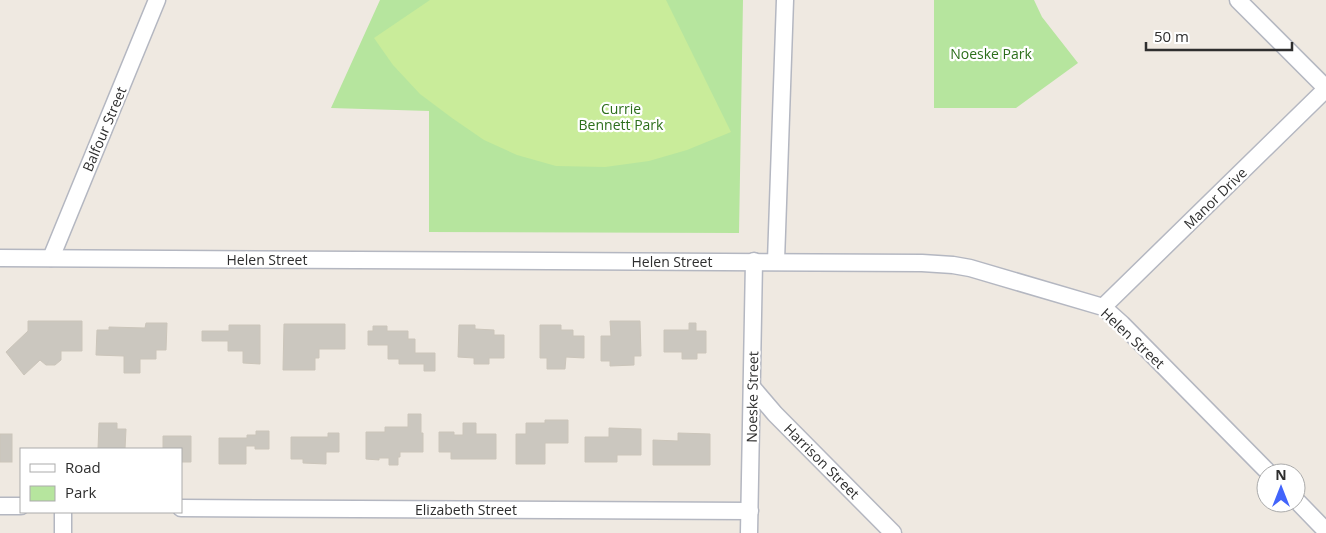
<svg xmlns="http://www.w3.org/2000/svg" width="1326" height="533" viewBox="0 0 1326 533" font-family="'Open Sans',sans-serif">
<rect width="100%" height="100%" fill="#efe9e1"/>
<g fill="#b6e59e">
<polygon points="380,0 743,0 739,233 429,232 429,111 331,108"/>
<polygon points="934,0 1034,0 1042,17 1078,63 1016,108 934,108"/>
</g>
<polygon fill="#c9ec9a" points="430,0 666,0 731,132 687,150 649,161 605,167 556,166 517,155 484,140 452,118 420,94 393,65 374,38"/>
<g fill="#cbc7bf" stroke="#cbc5ba">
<polygon points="28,321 82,321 82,351 61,351 61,360 55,365 46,365 40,360 24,375 6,352 28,331"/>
<polygon points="610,321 640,321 641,356 634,356 634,365 610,366 610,361 601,361 601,336 611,336"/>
<polygon points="146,323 167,323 166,350 156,350 156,359 140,359 140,373 124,373 124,356 96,355 97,330 109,330 109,327 145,328"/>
<polygon points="689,323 696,323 696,331 706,331 706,353 697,353 697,359 682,359 682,352 664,352 664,330 689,330"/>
<polygon points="284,324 345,324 345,349 319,349 319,358 315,358 315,370 283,370"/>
<polygon points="229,325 260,325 260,364 243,363 243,351 228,351 228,341 202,341 202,331 229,331"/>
<polygon points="459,325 475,325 475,329 494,330 494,335 504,335 504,358 489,358 489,364 474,364 474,358 458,357"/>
<polygon points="540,325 561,325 561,330 573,330 573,336 584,336 584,358 566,357 565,369 547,369 547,358 540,358"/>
<polygon points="373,326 387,326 387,331 408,331 408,339 415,339 415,353 435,353 435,371 424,371 424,364 399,364 399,359 388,359 388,345 368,345 368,331 373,331"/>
<polygon points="408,414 421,414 421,433 423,433 423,452 400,452 400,457 398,457 398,465 389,465 389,458 379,458 379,460 366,459 366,432 385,432 385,427 408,427"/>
<polygon points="545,420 568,420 568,443 545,443 545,464 516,464 516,434 526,434 526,423 545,423"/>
<polygon points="99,423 117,423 117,429 126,429 125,449 98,449"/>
<polygon points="463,423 476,423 476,434 496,434 496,459 451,459 451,452 439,452 439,432 454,432 454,435 463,435"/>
<polygon points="609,428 641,429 641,455 617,455 617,462 585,462 585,437 609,437"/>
<polygon points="256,431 269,431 269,449 255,449 255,446 246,446 246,464 219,464 219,438 247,438 247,435 256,435"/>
<polygon points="328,433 339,433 339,452 326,452 326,464 303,463 303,459 291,459 291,437 328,437"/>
<polygon points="678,433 710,434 710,465 653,465 653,440 678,441"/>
<rect x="0" y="434" width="12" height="28"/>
<polygon points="163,436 191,436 191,462 181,462 181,449 163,449"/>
</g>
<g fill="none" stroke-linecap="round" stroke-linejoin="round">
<g stroke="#b4b7c1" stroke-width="19">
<g id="street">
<polyline points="1238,0 1326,88"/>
<polyline points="0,258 922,263 953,265 970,268 1103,307 1122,324 1269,473"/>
<polyline points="51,258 157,0"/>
<polyline points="776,261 785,0"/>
<polyline points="1103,307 1326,89"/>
<polyline points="752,387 775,414 893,533"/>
<polyline points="1296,500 1326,531"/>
<polyline points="0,506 21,506"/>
<polyline points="181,508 750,511"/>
<polyline points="63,533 63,512"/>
<polyline points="749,533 754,261"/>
</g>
</g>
<use href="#street" stroke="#fff" stroke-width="16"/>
</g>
<g text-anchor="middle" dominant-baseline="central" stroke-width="4.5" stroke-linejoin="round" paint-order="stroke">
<g font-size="14" fill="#2c6e1b" stroke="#fff">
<text x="991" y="53">Noeske Park</text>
<text x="621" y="108">Currie<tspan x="621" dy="16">Bennett Park</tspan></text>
</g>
<g font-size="14" fill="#2e2e2e" stroke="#fff">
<text transform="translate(104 129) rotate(-67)">Balfour Street</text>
<text transform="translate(1215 198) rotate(-44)">Manor Drive</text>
<text x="267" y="259">Helen Street</text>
<text x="672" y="261">Helen Street</text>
<text transform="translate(1133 338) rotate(43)">Helen Street</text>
<text transform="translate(752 397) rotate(-89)">Noeske Street</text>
<text transform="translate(822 461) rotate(45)">Harrison Street</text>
<text x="466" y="509">Elizabeth Street</text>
</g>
</g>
<rect x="20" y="448" width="162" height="65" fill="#ffffff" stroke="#ababab"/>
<rect x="30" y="464" width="25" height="8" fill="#ffffff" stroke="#ababab"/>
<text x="65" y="473" font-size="15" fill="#2e2e2e">Road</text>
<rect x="30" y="486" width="25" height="15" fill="#b6e59e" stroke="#ababab"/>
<text x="65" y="498" font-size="15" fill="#2e2e2e">Park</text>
<g transform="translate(1281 488)"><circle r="24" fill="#ffffff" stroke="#ababab"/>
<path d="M0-4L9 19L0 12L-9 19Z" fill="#4264fb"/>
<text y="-8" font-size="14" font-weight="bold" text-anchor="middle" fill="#2e2e2e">N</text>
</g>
<path d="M1146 42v8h146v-8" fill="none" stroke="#2e2e2e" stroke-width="2.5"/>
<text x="1154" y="42" font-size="15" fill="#2e2e2e" stroke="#ffffff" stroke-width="4" paint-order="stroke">50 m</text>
</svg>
